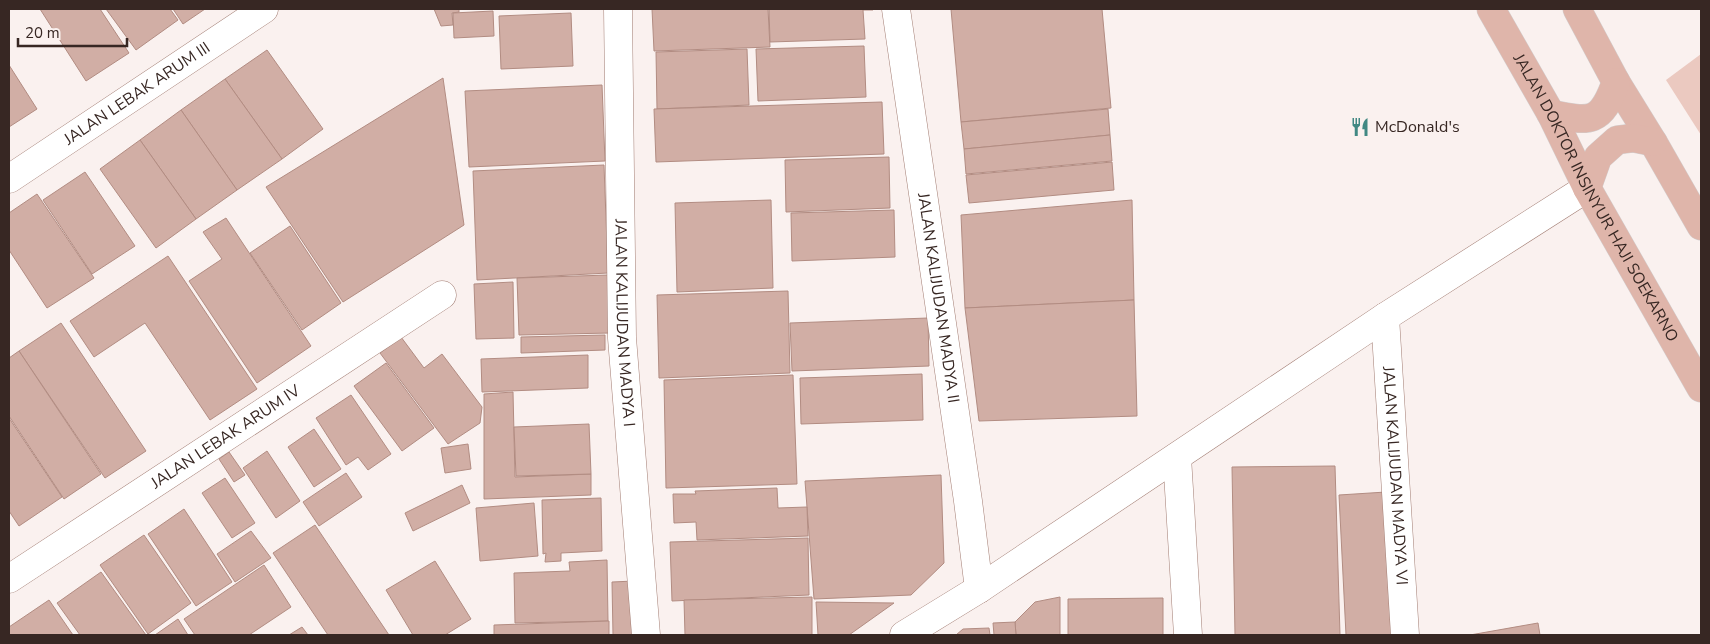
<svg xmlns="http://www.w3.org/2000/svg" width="1710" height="644" viewBox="0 0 1710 644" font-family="'Nunito Sans',sans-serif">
<rect width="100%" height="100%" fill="#faf1ef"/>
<polygon fill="#ebc9c0" points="1701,54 1701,135 1666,80"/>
<g fill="#d1aea5" stroke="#b28c82">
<polygon points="40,9 100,9 129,53 86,81"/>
<polygon points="106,9 170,9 178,20 136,50"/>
<polygon points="173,9 205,9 183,24"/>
<polygon points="434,9 459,9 459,12 452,13 453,25 441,26"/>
<polygon points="652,9 768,9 770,47 654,51"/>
<polygon points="769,9 873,9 873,10 863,10 865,39 770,42"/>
<polygon points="951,9 1102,9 1111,108 961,122"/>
<polygon points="493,11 494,36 454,38 453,13"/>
<polygon points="571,13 573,66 501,69 499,16"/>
<polygon points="864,46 866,97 758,101 756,49"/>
<polygon points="747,49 749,105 657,109 656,52"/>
<polygon points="267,50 323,129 282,159 225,79"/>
<polygon points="9,65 37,109 9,127"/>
<polygon points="443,78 464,225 343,302 266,187"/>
<polygon points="225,79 282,159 237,190 181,110"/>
<polygon points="602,85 605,161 469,167 465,91"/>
<polygon points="882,102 884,154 656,162 654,109"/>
<polygon points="1108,109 1110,135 964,149 961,122"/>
<polygon points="181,110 237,190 196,219 140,140"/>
<polygon points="1110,135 1112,161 966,174 964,149"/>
<polygon points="140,140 196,219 156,248 100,169"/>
<polygon points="889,157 890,208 786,212 785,160"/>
<polygon points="1112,162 1114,190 969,203 966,175"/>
<polygon points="604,165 608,273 477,280 473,171"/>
<polygon points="85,172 135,246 92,274 43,200"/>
<polygon points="37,194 94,278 47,308 9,250 9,213"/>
<polygon points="771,200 773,288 677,292 675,203"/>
<polygon points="1132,200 1134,300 965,308 961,215"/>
<polygon points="894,210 895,257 792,261 791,213"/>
<polygon points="226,218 311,346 257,383 189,281 222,259 203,232"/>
<polygon points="290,226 341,303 302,330 250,253"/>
<polygon points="168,256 257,389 210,420 145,323 94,357 70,321"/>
<polygon points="608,275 610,333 519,335 517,278"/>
<polygon points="513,282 514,338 476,339 474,284"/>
<polygon points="788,291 790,373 659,378 657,295"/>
<polygon points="1134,300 1137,416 979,421 965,308"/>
<polygon points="928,318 929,366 792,371 790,323"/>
<polygon points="61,323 146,451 105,478 19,351"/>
<polygon points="605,335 605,350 521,353 521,337"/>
<polygon points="401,337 424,368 442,354 482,407 480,423 448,444 380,353"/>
<polygon points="19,351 101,474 64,499 9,416 9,358"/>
<polygon points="588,355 588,388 482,392 481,359"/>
<polygon points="386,363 434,428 402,451 354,386"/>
<polygon points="922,374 923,420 801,424 800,378"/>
<polygon points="793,375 797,484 666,488 664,380"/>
<polygon points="513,392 515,477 591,474 591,495 484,499 484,394"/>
<polygon points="351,395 391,454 368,470 358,457 346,465 316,418"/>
<polygon points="9,418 62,497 19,526 9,511"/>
<polygon points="589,424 591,474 516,476 514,427"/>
<polygon points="314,429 341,469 314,487 288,447"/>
<polygon points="468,444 471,469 445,473 441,448"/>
<polygon points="267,451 300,501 276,518 243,468"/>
<polygon points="229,452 245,475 234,482 219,459"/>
<polygon points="1335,466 1340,635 1235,635 1232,467"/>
<polygon points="346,473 362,497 319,526 303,502"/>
<polygon points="941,475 944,563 911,595 814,599 805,481"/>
<polygon points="225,478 255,523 232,538 202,493"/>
<polygon points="462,485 470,503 413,531 405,513"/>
<polygon points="777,488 778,508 807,507 808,536 697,540 696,522 674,523 673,494 696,494 695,491"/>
<polygon points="1386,492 1394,635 1346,635 1339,495"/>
<polygon points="601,498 602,551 561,553 561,561 545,562 546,553 543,554 542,500"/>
<polygon points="534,503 538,556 480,561 476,508"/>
<polygon points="184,509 232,582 196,606 148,534"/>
<polygon points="315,525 389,635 328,635 273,553"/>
<polygon points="251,531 271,558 235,582 217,554"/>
<polygon points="144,535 191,603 148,634 100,565"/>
<polygon points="808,538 809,595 672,601 670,542"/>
<polygon points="607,560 608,621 515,623 514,573 570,571 569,562"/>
<polygon points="435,561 471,619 445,635 413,635 386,590"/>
<polygon points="264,565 291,607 249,635 195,635 184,619"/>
<polygon points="101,572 146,635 80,635 57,603"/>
<polygon points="634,581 635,635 613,635 612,582"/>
<polygon points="812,597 812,635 685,635 684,600"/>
<polygon points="1060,597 1060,635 1016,635 1015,622 1035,602"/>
<polygon points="1163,598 1163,635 1068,635 1068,599"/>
<polygon points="49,600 73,635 9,635 9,627"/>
<polygon points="816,602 894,603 849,635 818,635"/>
<polygon points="178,619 188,635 155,635"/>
<polygon points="609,621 609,635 494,635 494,625"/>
<polygon points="1015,622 1016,635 994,635 993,623"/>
<polygon points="1538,623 1540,635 1470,635"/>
<polygon points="302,627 308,635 289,635"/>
<polygon points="989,628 990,635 956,635 963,629"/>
</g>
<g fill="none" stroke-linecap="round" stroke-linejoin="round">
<g stroke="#a27d73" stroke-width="29">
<g id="minor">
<path id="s1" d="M618 9 622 338 646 635"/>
<path id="s2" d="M896 9 968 501 979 589"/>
<path id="s3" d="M9 179 264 9"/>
<path id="s4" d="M1385 317 1405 635"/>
<polyline points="1177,457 1188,635"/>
<path id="s5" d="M9 579 442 295"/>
<polyline points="904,635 979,589 1385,317 1587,188"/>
</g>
</g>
<g stroke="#d3cfcf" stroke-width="29">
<g id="major">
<path id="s6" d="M1491 9 1551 114 1587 188 1701 388"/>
<polyline points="1577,9 1616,82 1653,142 1701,226"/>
<path d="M1551 114C1591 122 1601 124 1616 82"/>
<polyline points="1587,188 1598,157 1617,140 1633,138 1653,142"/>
</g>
</g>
<use href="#minor" stroke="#fff" stroke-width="28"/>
<use href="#major" stroke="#dfb5aa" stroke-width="28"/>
</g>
<defs>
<g id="restaurant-bare" transform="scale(1.5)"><path d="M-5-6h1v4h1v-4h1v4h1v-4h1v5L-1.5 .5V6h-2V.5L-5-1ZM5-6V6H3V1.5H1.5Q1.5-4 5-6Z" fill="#418883" stroke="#faf1ef" stroke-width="2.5" paint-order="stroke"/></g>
</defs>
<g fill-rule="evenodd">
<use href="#restaurant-bare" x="1360" y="127"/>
</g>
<g text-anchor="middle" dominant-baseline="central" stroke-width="4" stroke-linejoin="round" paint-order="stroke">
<g font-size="16" fill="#372723" stroke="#faf1ef">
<text stroke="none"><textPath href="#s3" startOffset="154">JALAN LEBAK ARUM III</textPath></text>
<text stroke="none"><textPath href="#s6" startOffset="216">JALAN DOKTOR INSINYUR HAJI SOEKARNO</textPath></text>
<text stroke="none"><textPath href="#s2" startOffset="292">JALAN KALIJUDAN MADYA II</textPath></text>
<text stroke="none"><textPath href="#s1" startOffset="314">JALAN KALIJUDAN MADYA I</textPath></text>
<text stroke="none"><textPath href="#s5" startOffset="259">JALAN LEBAK ARUM IV</textPath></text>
<text stroke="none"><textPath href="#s4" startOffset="159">JALAN KALIJUDAN MADYA VI</textPath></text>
</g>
<g font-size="16" fill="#372723" stroke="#faf1ef" text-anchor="start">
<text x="1375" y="127">McDonald's</text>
</g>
</g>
<rect width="1710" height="644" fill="none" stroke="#372723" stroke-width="20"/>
<path d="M18 38v8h109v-8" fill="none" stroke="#372723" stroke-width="2.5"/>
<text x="25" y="38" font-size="15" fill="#372723" stroke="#faf1ef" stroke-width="4" paint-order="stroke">20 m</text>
</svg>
